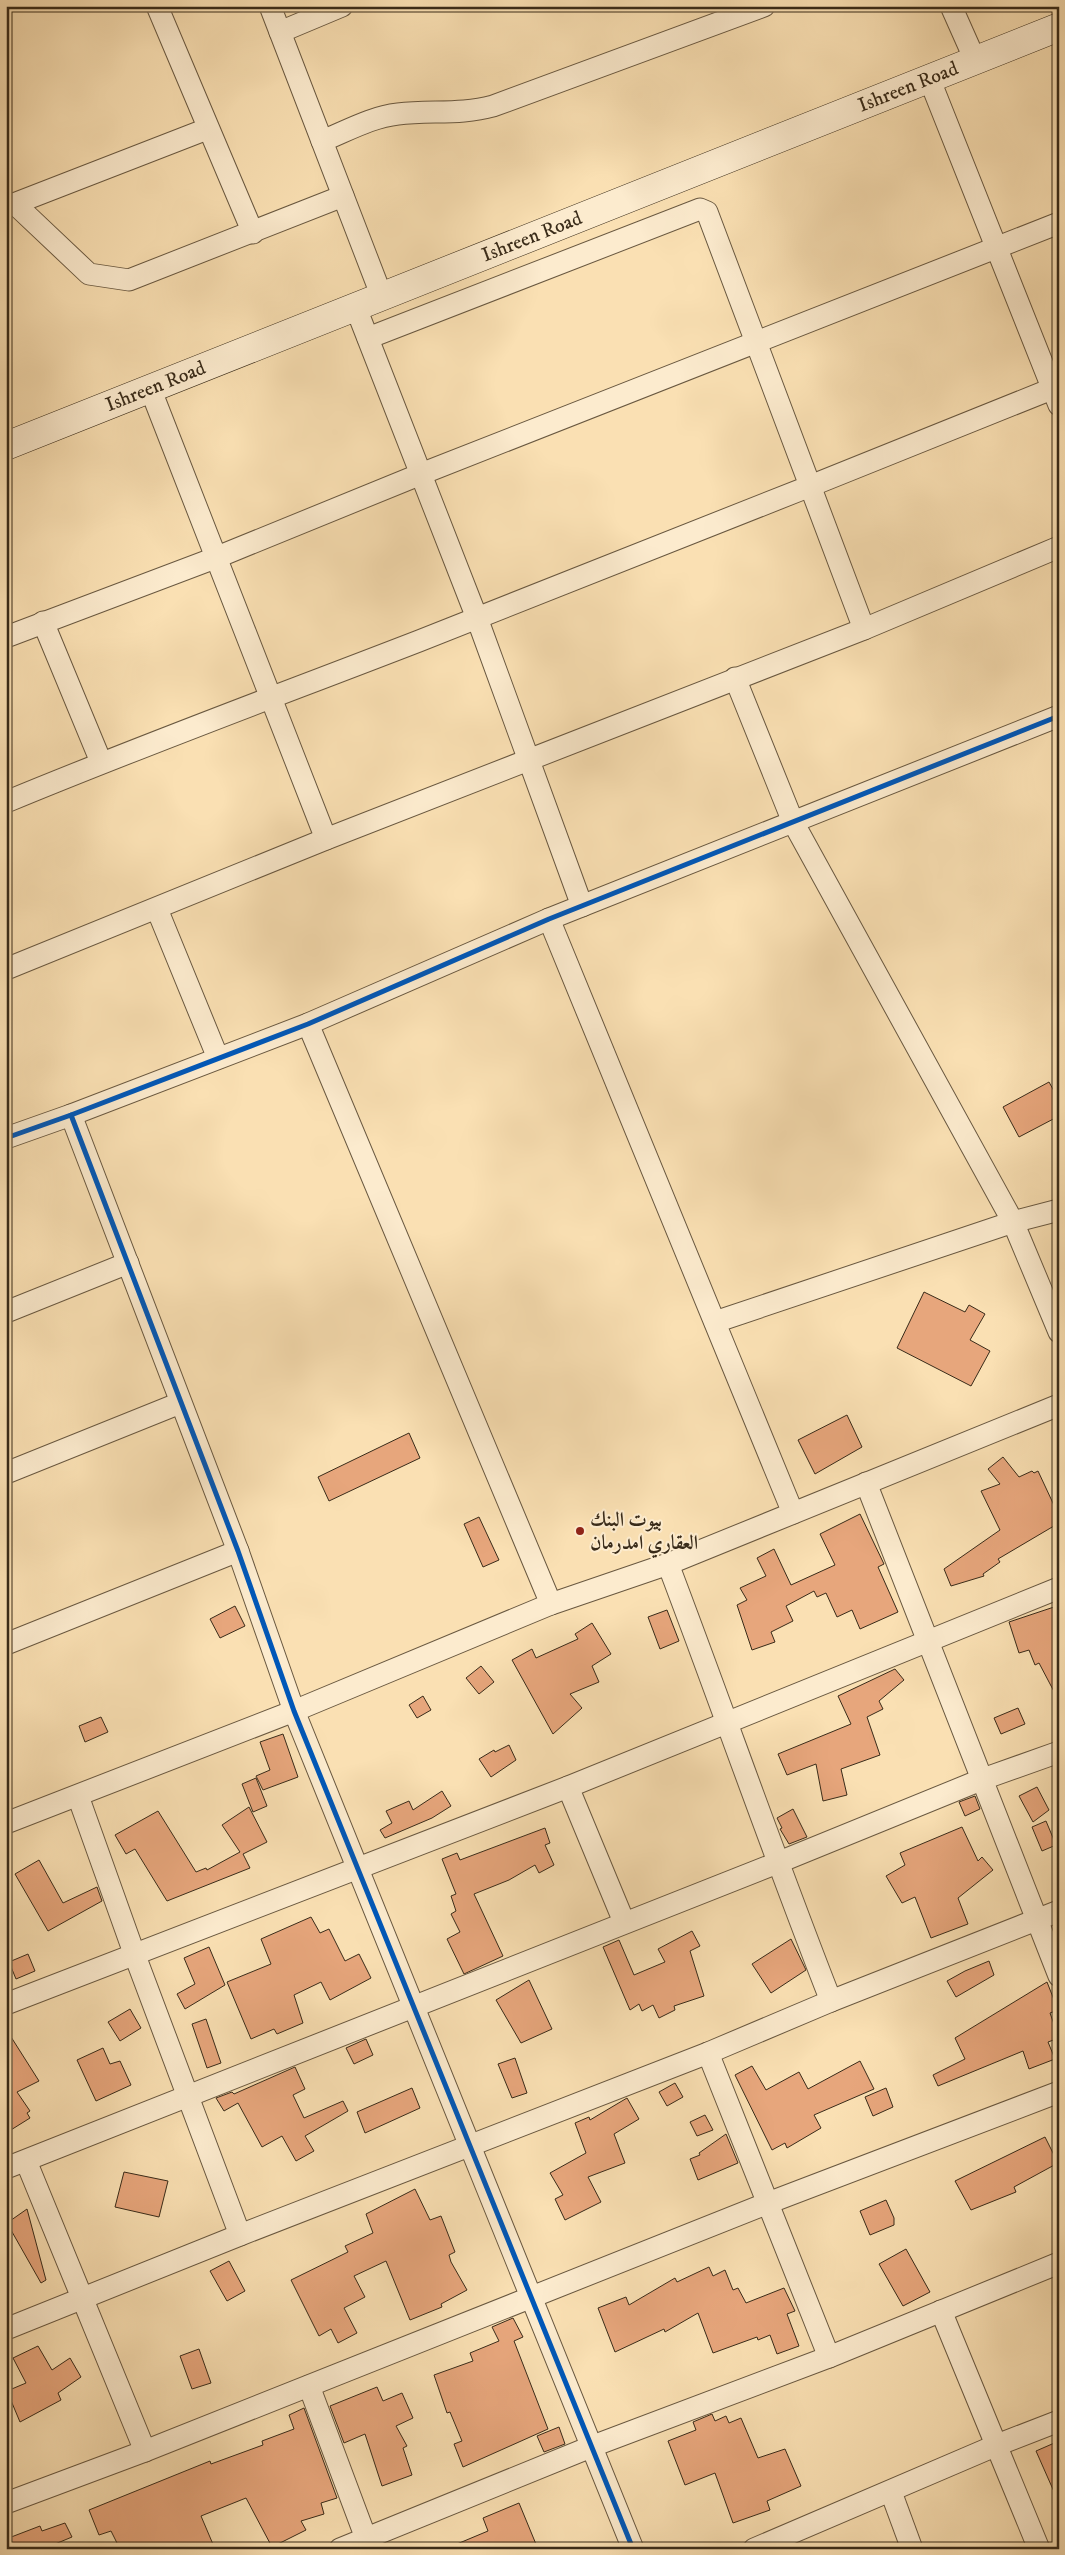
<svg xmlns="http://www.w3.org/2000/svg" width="1065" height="2555" viewBox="0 0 1065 2555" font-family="'IM FELL DW Pica',Amiri,serif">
<rect width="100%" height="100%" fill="#fae0b3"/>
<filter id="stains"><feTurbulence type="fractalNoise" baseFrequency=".004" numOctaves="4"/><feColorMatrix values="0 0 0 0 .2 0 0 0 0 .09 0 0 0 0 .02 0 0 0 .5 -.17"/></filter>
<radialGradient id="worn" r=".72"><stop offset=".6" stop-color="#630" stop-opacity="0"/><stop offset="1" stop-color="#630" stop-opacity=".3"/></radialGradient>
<g fill="#e7a67c" stroke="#392b19">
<polygon points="1049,1082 1059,1100 1059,1116 1019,1137 1003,1107"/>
<polygon points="924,1292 965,1312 969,1305 985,1314 970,1340 990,1351 971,1386 897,1348"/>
<polygon points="847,1415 862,1447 815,1474 798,1440"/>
<polygon points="409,1433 420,1458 329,1501 318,1477"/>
<polygon points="1003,1457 1019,1477 1032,1471 1034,1473 1038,1471 1059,1516 1059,1523 998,1559 1000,1562 983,1574 984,1576 951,1586 944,1569 1000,1530 981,1491 1000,1484 988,1469"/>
<polygon points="860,1514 884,1564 878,1567 898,1612 860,1629 852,1610 837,1617 826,1593 817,1597 814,1591 786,1606 793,1621 771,1632 775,1642 752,1650 737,1605 747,1600 740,1588 766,1576 757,1558 774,1549 791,1585 835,1565 820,1534"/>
<polygon points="479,1517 499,1560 483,1567 464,1524"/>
<polygon points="235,1606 245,1626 220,1638 210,1619"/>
<polygon points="1054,1607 1059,1618 1059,1701 1039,1663 1035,1665 1029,1650 1019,1653 1009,1622"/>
<polygon points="667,1610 679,1641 660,1649 648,1617"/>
<polygon points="592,1623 611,1654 592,1666 599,1682 570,1694 582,1708 553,1734 512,1660 532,1649 536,1658 578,1639 575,1634"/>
<polygon points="481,1666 494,1682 479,1694 466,1678"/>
<polygon points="895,1669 904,1680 879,1701 883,1709 867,1717 880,1755 841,1769 847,1795 823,1801 816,1764 787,1775 778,1754 851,1724 838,1696"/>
<polygon points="423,1696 431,1710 417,1718 409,1705"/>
<polygon points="1018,1708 1025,1724 1001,1734 994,1718"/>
<polygon points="101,1717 108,1732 85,1742 79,1726"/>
<polygon points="283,1734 298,1777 263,1790 256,1776 270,1770 260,1742"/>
<polygon points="509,1745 516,1760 491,1777 479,1759 494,1750 495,1752"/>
<polygon points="256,1778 267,1806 253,1812 242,1784"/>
<polygon points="1037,1787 1049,1810 1033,1822 1019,1796"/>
<polygon points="442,1791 451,1806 432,1818 385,1838 380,1830 392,1823 386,1811 409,1801 413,1810"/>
<polygon points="975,1796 980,1809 965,1816 959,1802"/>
<polygon points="249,1807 267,1842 243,1854 250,1868 167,1901 135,1849 126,1854 115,1835 158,1811 196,1872 206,1868 207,1870 240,1852 222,1825"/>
<polygon points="793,1809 807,1837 789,1844 780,1829 782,1828 777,1818"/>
<polygon points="1046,1821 1056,1845 1042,1851 1032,1827"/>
<polygon points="962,1827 978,1861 982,1857 993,1870 958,1898 968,1924 931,1938 915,1897 902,1903 886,1876 905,1865 900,1853"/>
<polygon points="545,1828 550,1843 545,1845 554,1865 539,1873 535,1865 509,1880 474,1894 503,1956 464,1974 447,1939 460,1932 451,1914 456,1911 451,1896 456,1894 442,1859 457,1853 460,1860"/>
<polygon points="39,1860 63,1903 97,1887 102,1901 48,1931 15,1874"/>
<polygon points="311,1917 320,1933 329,1929 345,1961 359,1954 371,1978 330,2000 321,1982 294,1995 303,2023 277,2034 274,2029 251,2039 227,1982 271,1964 261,1939"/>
<polygon points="692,1931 700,1946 690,1951 704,1996 674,2006 675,2010 659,2018 653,2005 642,2011 639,2004 630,2010 603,1947 619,1940 634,1975 665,1962 658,1949"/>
<polygon points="791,1939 806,1970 771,1993 752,1964"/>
<polygon points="209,1947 225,1985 185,2009 177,1994 195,1984 184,1958"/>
<polygon points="28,1954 35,1971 16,1979 9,1962"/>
<polygon points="989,1961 994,1975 956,1997 947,1981 965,1971"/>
<polygon points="529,1980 552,2029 521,2043 496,2000"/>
<polygon points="1047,1982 1058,2010 1050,2013 1059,2038 1048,2042 1055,2059 1029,2069 1023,2051 938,2086 933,2075 965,2059 955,2038"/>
<polygon points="130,2009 141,2028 120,2041 108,2022"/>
<polygon points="206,2019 221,2063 207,2068 192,2024"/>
<polygon points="6,2029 39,2081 17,2092 30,2111 27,2113 30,2118 6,2133"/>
<polygon points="366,2039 373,2055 354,2064 346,2048"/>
<polygon points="103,2048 110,2064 120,2061 131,2085 96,2101 77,2060"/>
<polygon points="515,2058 527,2093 512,2098 498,2064"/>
<polygon points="860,2061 874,2089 814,2115 821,2128 787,2148 785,2143 772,2150 735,2075 752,2066 766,2090 799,2072 808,2089"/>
<polygon points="295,2067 305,2089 293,2095 304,2118 343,2101 348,2111 305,2136 314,2151 296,2161 282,2136 262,2147 238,2103 224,2111 216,2098 232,2092 234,2094"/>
<polygon points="675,2083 683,2097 667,2106 659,2092"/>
<polygon points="412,2088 420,2108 365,2133 357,2112"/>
<polygon points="886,2088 893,2107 873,2116 865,2097"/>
<polygon points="627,2098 639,2119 614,2134 625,2163 588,2177 601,2202 565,2220 555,2199 563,2195 550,2173 586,2153 575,2123 589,2117 590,2120"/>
<polygon points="705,2115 713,2130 697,2136 690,2122"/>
<polygon points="726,2134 738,2163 698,2180 690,2159 700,2155 699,2153"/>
<polygon points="1045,2137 1058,2163 1014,2187 1016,2192 971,2210 955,2181"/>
<polygon points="124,2172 168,2181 159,2217 115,2207"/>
<polygon points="415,2189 430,2220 441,2216 455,2252 449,2255 451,2262 467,2290 441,2304 442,2307 410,2320 386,2261 354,2276 365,2297 344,2308 357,2333 338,2343 331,2329 319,2336 291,2280 348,2252 345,2246 373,2233 366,2214"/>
<polygon points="886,2200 894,2218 894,2225 870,2235 860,2211"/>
<polygon points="27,2209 46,2280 41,2283 7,2223"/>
<polygon points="906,2249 930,2292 903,2306 879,2264"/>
<polygon points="229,2261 245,2291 227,2301 210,2271"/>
<polygon points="709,2267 713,2276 725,2270 733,2290 738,2288 746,2303 784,2288 795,2311 787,2314 799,2346 777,2354 770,2335 758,2340 757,2337 713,2353 698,2313 665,2332 664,2329 615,2352 598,2308 626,2297 629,2305 675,2278 677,2282"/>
<polygon points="513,2318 523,2337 514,2341 548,2429 463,2467 454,2444 462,2441 450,2412 447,2413 434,2375 473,2361 470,2353 499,2341 492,2327"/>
<polygon points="38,2346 52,2370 70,2358 81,2377 58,2393 61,2400 20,2422 7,2391 26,2383 13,2358"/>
<polygon points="199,2349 211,2383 192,2389 180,2356"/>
<polygon points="377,2387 383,2401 402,2393 413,2418 396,2426 407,2446 403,2448 412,2475 382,2486 365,2434 344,2443 330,2406"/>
<polygon points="304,2408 337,2498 321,2503 324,2514 301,2521 306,2530 272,2547 246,2498 201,2516 215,2549 120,2549 111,2531 99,2535 89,2510 210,2461 211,2464 263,2445 262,2441 294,2429 289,2415"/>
<polygon points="712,2414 715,2421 726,2416 729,2423 741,2418 758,2458 785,2449 801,2486 767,2501 770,2510 733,2523 715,2473 685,2485 668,2441 696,2430 693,2422"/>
<polygon points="559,2427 565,2444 544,2452 537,2436"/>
<polygon points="1059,2441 1059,2503 1036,2451"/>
<polygon points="519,2503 538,2549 445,2549 488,2531 483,2518"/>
<polygon points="65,2523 72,2537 43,2549 6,2549 6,2539 40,2526 42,2531"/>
</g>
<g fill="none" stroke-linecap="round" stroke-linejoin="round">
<g stroke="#695840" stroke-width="23">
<g id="street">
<polyline points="157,6 253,233"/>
<polyline points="270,6 382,297"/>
<polyline points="951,6 975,60"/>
<polyline points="280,32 342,6"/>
<polyline points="929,78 1059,405"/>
<path d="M322 141C347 131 371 117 398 114 430 110 461 115 493 106L764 6"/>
<polyline points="15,204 89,274 129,280 343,196"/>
<polyline points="6,207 207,129"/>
<polyline points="356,308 477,618 582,906"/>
<polyline points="368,338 700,209 707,212 864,629"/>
<polyline points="150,388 326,839"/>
<polyline points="43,622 101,762"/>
<polyline points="6,637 215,558 421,474 1059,223"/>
<polyline points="735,678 793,822 1013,1222 1059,1332"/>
<path d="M6 802C143 745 282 694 419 641 633 557 846 472 1059 386"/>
<polyline points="157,909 218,1058"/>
<polyline points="549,919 793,1513"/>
<polyline points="6,969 326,839 864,629 1059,547"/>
<polyline points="308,1024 551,1604"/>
<polyline points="71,1115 238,1551 294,1711 633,2549"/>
<polyline points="6,1138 71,1115 308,1024 549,919 1059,716"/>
<polyline points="6,1312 128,1263"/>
<polyline points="715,1322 1013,1222 1059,1210"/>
<polyline points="6,1473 180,1403"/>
<polyline points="866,1483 1059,1976"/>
<path d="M668 1564C723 1709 774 1856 831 2001"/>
<polyline points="6,1644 238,1551"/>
<polyline points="568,1787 624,1922"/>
<polyline points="78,1796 134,1953 240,2235"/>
<polyline points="6,1823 294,1711 551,1604 668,1564 1059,1405"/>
<polyline points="6,2004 568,1787 1059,1588"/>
<polyline points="708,2053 829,2357"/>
<polyline points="26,2161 145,2451"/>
<polyline points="6,2168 777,1863 983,1779 1059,1752"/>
<polyline points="941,2311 1039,2549"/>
<polyline points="6,2329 240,2235 708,2053 831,2001 1059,1911"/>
<polyline points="309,2386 370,2549"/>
<polyline points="891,2492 912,2549"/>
<polyline points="6,2503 145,2451 768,2203 1059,2092"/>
<polyline points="340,2549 593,2446 829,2357 1059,2263"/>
<polyline points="754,2549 997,2445 1059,2421"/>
</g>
</g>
<g stroke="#392b19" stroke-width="29">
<g id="secondary">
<path id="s1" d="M6 446 1059 27"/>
</g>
</g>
<use href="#street" stroke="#fcebce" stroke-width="21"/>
<use href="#secondary" stroke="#fcebce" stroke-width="28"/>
<g stroke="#fcebce" stroke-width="8">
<g id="cycleway">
<polyline points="71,1115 238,1551 294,1711 633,2549"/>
<polyline points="6,1138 71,1115 308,1024 549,919 1059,716"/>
</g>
</g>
<use href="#cycleway" stroke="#0057b8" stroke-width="5"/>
</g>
<circle fill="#8f2418" stroke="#fcebce" stroke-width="2" cx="580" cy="1531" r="5"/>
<g text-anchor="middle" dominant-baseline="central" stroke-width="4" stroke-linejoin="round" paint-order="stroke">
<g font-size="20" fill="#392b19" stroke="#fcebce">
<text stroke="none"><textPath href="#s1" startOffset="971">Ishreen Road</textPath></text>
<text stroke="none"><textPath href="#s1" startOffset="566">Ishreen Road</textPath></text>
<text stroke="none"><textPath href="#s1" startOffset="161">Ishreen Road</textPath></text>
</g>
<g font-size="20" font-weight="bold" fill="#392b19" stroke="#fcebce" text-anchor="start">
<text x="590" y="1520">بيوت البنك<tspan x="590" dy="23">العقاري امدرمان</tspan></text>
</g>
</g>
<rect width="1065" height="2555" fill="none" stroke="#fae0b3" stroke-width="25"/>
<rect x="8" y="8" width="1050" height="2540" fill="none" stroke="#392b19" stroke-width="2.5"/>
<rect x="12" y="12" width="1040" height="2530" fill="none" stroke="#392b19"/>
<rect width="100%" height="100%" filter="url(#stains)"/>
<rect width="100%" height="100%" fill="url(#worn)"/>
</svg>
